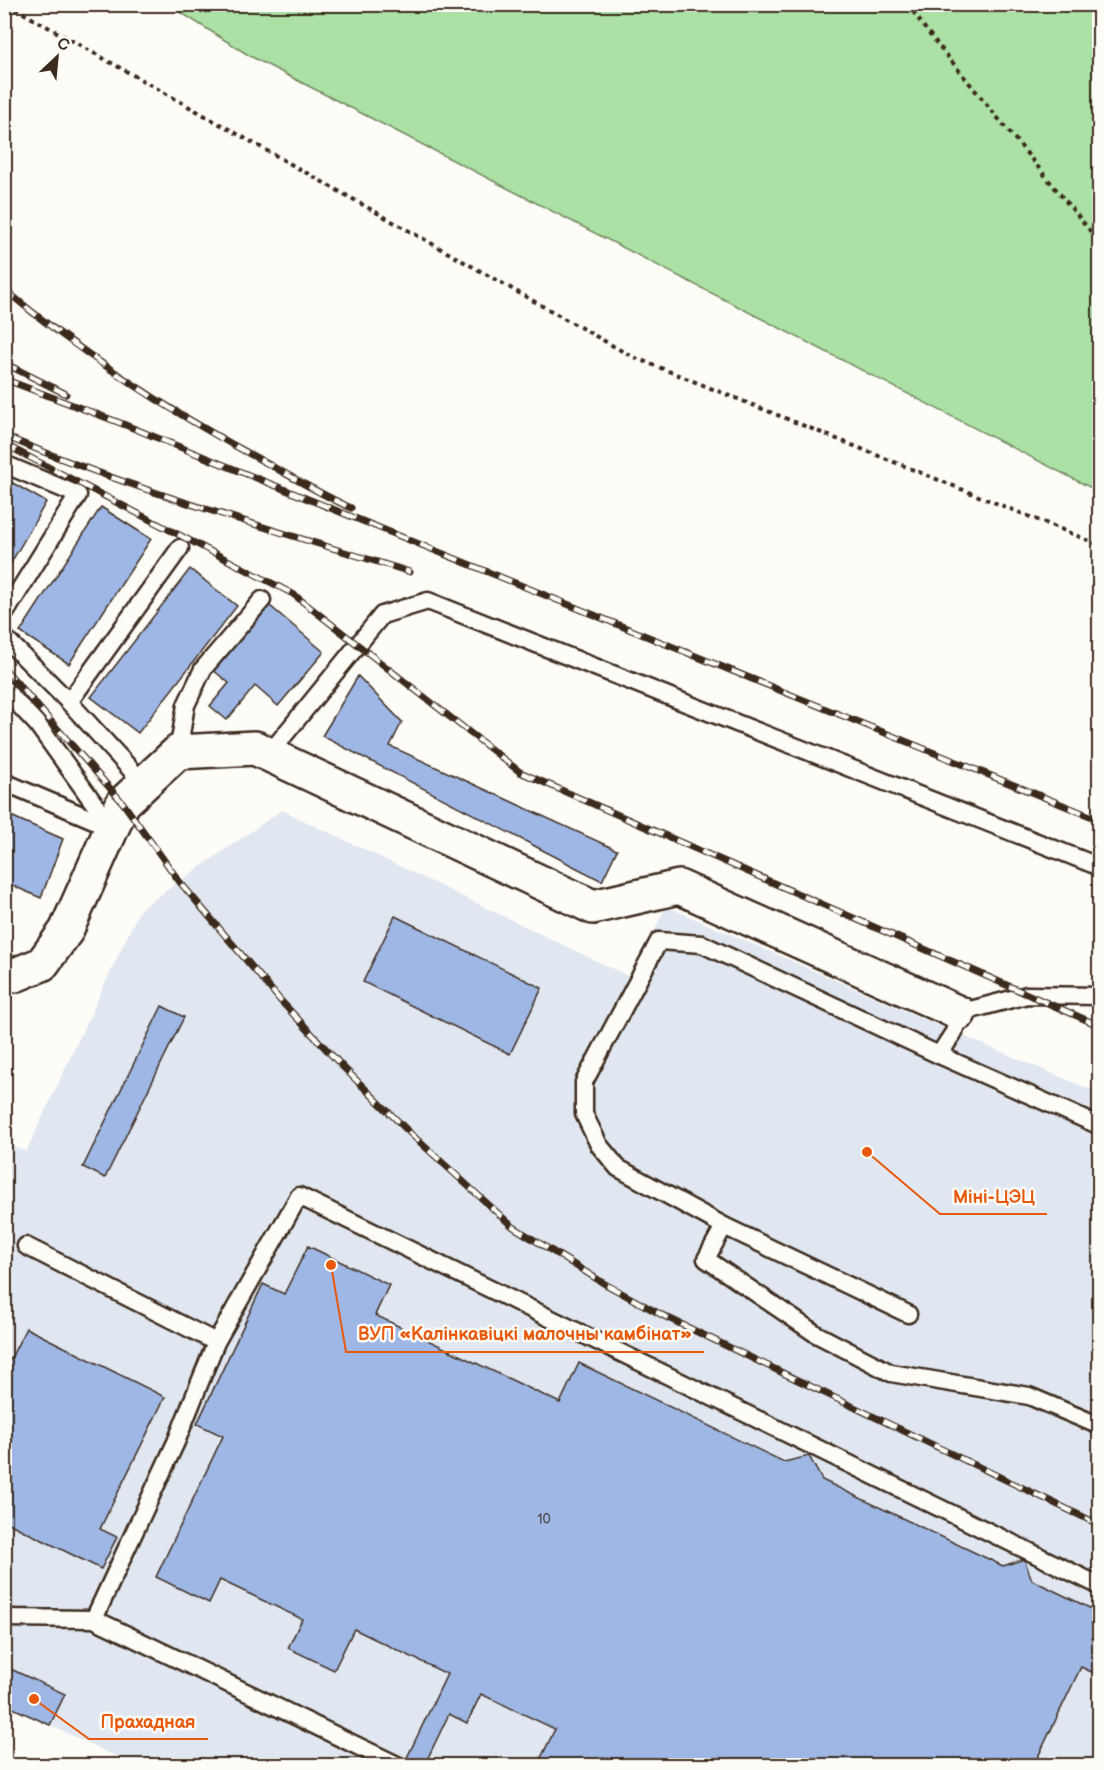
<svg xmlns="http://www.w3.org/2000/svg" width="1104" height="1770" viewBox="0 0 1104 1770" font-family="'Balsamiq Sans',sans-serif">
<rect width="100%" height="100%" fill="#fdfcf7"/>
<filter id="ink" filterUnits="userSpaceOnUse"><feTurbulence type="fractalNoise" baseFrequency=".0167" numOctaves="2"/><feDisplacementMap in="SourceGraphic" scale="12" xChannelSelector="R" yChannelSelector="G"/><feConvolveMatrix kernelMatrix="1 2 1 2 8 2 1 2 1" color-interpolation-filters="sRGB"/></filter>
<g filter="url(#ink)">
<polygon fill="#e1e7f1" points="282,810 630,977 640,961 666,906 954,1032 1099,1093 1099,1765 134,1765 5,1704 4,1145 5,1143 26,1152 140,909"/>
<polygon fill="#abe1a4" stroke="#738661" stroke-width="1.5" points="169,5 1099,5 1099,492 250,56"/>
<g fill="#9fb7e4" stroke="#3b2a1e" stroke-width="1.5">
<polygon points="4,478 46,502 4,575"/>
<polygon points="101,507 151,539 69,664 20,632"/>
<polygon points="190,569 237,606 138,733 91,697"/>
<polygon points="269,605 324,652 278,706 255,686 227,720 210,706 229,683 213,670"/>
<polygon points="358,676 402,722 390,746 617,850 602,881 322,736"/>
<polygon points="4,727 11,729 4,746"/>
<polygon points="4,813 63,839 41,898 4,882"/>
<polygon points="395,916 542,988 510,1054 363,982"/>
<polygon points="162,1006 184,1017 105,1178 83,1167"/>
<polygon points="308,1246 389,1285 375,1315 560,1403 579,1363 784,1462 809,1456 822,1480 1003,1566 1024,1559 1032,1580 1100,1613 1100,1676 1081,1667 1037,1759 1052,1766 547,1766 539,1762 555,1729 481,1694 467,1723 449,1714 424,1766 403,1766 447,1674 354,1629 334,1670 288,1648 302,1619 220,1580 209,1603 156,1577 223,1436 197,1424 263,1284 284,1294"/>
<polygon points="26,1328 165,1397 100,1529 117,1537 101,1569 4,1521 4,1372"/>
<polygon points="4,1666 65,1694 50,1725 4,1704"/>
</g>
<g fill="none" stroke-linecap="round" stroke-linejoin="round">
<g stroke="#3b2a1e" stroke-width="21">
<g id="service">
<polyline points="4,464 78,495 4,615"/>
<polyline points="4,637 69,702"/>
<polyline points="4,689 37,724 111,827"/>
<polyline points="178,752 186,705 203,669 262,600"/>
<polyline points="269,754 382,615 428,601 1100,867"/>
<polyline points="4,782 110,827"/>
<polyline points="144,784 69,702 180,548"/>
<polyline points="1100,996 1027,995 959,1013 954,1032 939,1055 1100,1126"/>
<polyline points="724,1226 618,1168 599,1145 584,1114 584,1082 659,941 702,944 939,1055"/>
<polyline points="26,1246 216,1342 299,1196 1100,1586"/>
<polyline points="908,1314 724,1226 706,1259 816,1334 891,1373 1029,1396 1100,1426"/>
<polyline points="4,1618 94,1619 399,1766"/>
<polyline points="94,1619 176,1442 216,1342"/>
</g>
</g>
<g stroke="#3b2a1e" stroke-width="38">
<polyline id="minor" points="4,975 15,975 42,964 66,931 123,803 178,752 255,748 593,907 679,887 959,1013"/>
</g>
<g stroke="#3b2a1e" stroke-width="4" stroke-dasharray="4.5 4.5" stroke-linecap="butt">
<polyline points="7,4 631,356 1100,545"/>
<polyline points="908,4 926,30 1100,243"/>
</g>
<use href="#service" stroke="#fdfcf7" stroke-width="16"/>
<use href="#minor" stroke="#fdfcf7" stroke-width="33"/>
<g stroke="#3b2a1e" stroke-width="7">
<g id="rail">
<path d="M4 289C86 358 176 415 270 465 297 480 323 495 351 508"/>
<polyline points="4,363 66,394"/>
<polyline points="4,379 123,424 1100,820"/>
<path d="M7 437C138 492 275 530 410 572"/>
<polyline points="4,444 293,594 520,772 1100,1026"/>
<polyline points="4,668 123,803 179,881 280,1000 343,1067 411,1134 512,1226 605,1284 662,1315 1100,1525"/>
</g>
</g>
<use href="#rail" stroke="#fdfcf7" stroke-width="4.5" stroke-dasharray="14" stroke-linecap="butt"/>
</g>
</g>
<g text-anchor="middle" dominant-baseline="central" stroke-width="5" stroke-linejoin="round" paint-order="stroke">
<g font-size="14" fill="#544d50">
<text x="544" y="1519">10</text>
</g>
</g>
<path fill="none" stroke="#e8590c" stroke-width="2" d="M867 1152L940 1214H1047M331 1265L346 1352H704M34 1699L89 1739H208"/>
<g fill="#e8590c" stroke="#fdfcf7" stroke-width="2">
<circle cx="867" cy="1152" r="6"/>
<circle cx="331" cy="1265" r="6"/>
<circle cx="34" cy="1699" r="6"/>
</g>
<g font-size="18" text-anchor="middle" font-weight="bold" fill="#e8590c" stroke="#fdfcf7" stroke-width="5" stroke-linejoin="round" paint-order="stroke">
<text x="994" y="1203">Міні-ЦЭЦ</text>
<text x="525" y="1340">ВУП «Калінкавіцкі малочны камбінат»</text>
<text x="148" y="1728">Прахадная</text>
</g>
<rect width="1104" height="1770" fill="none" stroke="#fdfcf7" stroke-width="24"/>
<rect x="12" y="12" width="1080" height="1746" fill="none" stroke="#3b2a1e" stroke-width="2" filter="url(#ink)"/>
<g transform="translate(57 57) rotate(26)" stroke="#fdfcf7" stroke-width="4.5" paint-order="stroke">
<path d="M0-4.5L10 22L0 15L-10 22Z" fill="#3b2a1e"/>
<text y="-9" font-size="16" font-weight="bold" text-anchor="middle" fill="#3b2a1e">С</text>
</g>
</svg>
